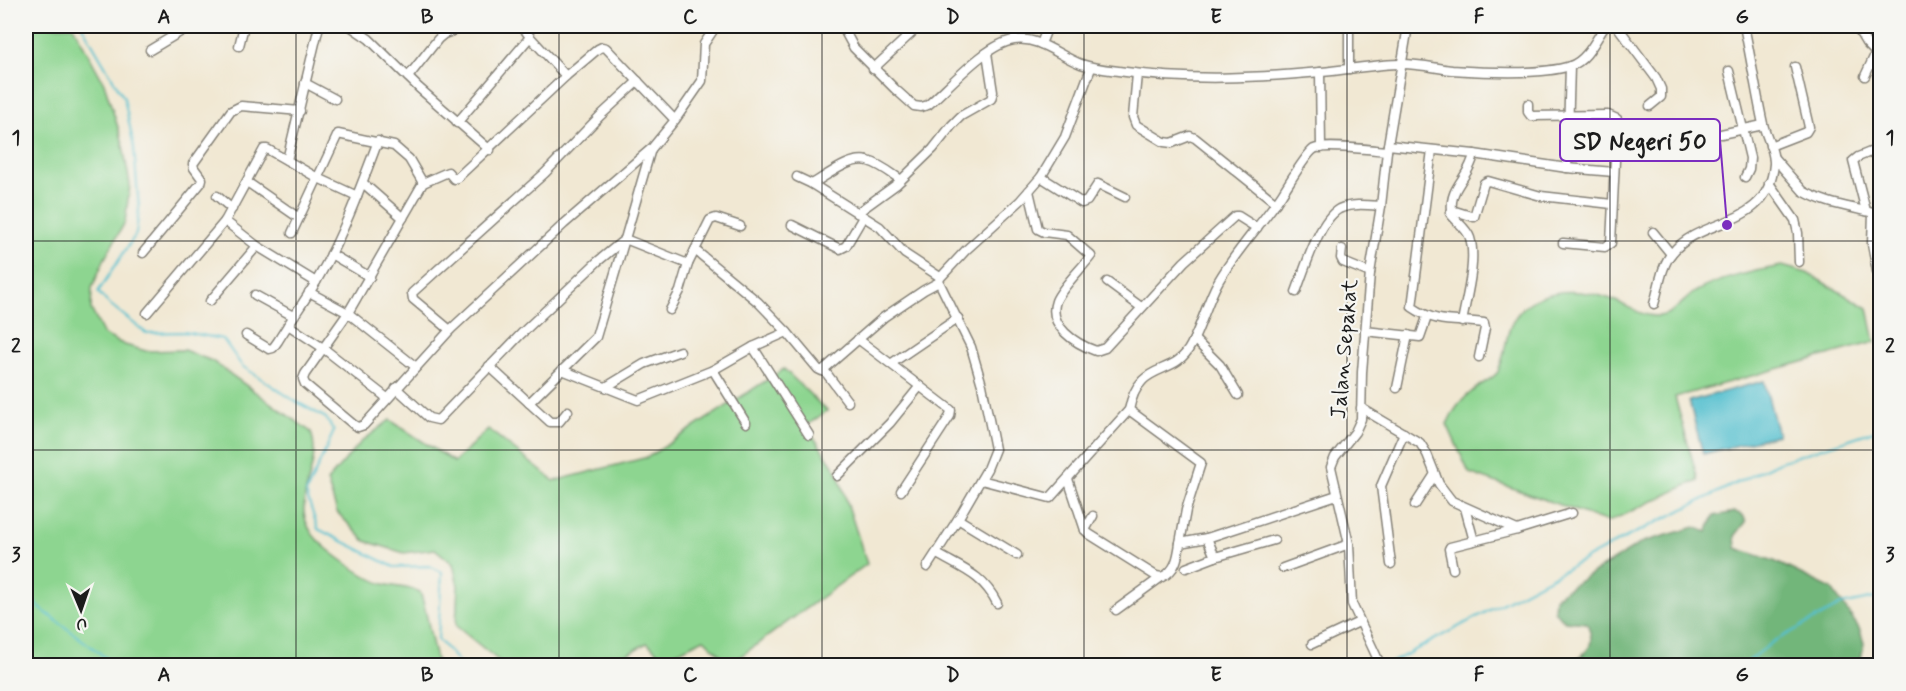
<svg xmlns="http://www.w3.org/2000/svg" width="1906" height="691" viewBox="0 0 1906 691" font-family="Mynerve,sans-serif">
<rect width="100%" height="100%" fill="#f6f6f2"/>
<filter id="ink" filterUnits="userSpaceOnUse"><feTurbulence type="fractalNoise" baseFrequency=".0167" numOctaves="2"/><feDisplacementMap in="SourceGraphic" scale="12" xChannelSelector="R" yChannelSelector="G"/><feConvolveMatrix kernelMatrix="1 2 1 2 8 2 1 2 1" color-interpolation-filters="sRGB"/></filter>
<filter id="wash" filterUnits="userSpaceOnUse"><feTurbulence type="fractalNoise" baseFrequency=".008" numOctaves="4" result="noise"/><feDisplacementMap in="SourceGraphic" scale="24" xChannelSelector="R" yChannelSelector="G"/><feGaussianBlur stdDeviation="1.35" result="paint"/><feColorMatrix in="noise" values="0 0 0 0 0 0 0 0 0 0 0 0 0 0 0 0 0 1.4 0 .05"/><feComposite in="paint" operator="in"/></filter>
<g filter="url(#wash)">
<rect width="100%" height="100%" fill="#f1e8d3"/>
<g fill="#8dd590" stroke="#547856" stroke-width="1.5">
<path d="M26 26H73L104 83 122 140 130 185 125 222 104 260 92 288 91 309 104 335 125 345 146 351 184 350 212 361 311 432C319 454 309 473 305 495 303 508 303 518 310 530 319 547 366 579 384 584 397 588 408 586 420 592 429 616 430 642 438 665H26Z"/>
<path d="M1782 266 1807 273 1868 308 1875 342 1675 397 1698 480 1608 522 1469 473 1447 424C1453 410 1463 398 1475 389 1482 383 1491 380 1497 373 1503 366 1506 335 1511 325 1530 286 1575 287 1611 299 1626 305 1640 316 1657 316 1673 316 1683 300 1695 292 1716 279 1758 270 1782 266Z"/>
<polygon points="784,369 827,411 806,426 837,471 867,564 730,664 704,639 665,658 647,643 606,665 504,665 456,626 458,585 453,564 435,549 404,553 365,541 337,512 327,481 361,442 390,420 454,462 488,429 554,481 648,457"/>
</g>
<path fill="#72b67a" stroke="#47694b" stroke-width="1.5" d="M1735 512 1743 515 1746 522 1735 536 1736 548 1774 561 1832 589 1859 628 1864 643 1860 665H1569C1587 651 1597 648 1587 623L1565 621 1554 611 1555 598 1565 590 1643 542 1695 527 1707 532 1714 516Z"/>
<polygon fill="#55c0cf" stroke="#386e76" stroke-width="1.5" points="1764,381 1778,435 1703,454 1689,401"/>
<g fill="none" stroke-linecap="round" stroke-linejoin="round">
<g stroke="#55c0cf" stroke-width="2">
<polyline points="82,26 124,98 134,147 139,209 136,234 98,292 107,302 146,333 184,332 223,339 242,366 295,401 326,418 334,431 306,493 318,529 394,567 429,566 442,572 438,639 462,666"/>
<polyline points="26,594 41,609 117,666"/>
<polyline points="1385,666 1623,539 1779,462 1880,429"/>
<polyline points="1742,666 1773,642 1841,605 1880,597"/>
</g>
</g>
</g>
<g filter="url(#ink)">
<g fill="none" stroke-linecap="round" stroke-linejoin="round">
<g stroke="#868278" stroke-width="11">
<g id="street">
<polyline points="350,26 369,39 419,88 490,150"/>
<polyline points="522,26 530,37"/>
<path d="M842 26 854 48 895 89 914 106 921 107 928 105C950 86 986 44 1014 40 1039 36 1059 56 1081 64 1095 69 1111 70 1126 72 1190 81 1256 78 1321 72 1348 70 1376 64 1402 64 1419 64 1436 68 1452 70 1482 72 1543 75 1570 66 1587 61 1596 39 1605 26"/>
<polyline points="1349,26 1349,69"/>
<polyline points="1617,26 1656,78 1661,89 1661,97 1650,106"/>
<polyline points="1856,26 1866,43 1875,52"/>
<polyline points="1041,44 1048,26"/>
<polyline points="239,46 244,26"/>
<polyline points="150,50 190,26"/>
<polyline points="873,69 919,26"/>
<polyline points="1729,71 1750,158 1749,169 1745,177"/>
<polyline points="1320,72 1321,148"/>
<polyline points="1137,74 1133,117 1136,125 1164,142 1172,143 1190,136 1195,138 1276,203"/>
<polyline points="1865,76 1880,44"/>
<polyline points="408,77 438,39 444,34 466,26"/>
<polyline points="305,83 335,99"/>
<polyline points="1528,104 1528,112 1531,116 1608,115 1617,119 1611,243 1605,247 1563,243"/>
<polyline points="675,120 606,48 602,47 598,49 566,76 457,178 454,179 448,172 423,183 348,313 305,374 303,379 305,384 354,425 358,427 364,425 450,330 564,224 652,148 675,120 702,81 704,44 716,26"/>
<polyline points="457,123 530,37 566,76"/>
<polyline points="1721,134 1763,125"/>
<polyline points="1388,145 1474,154 1567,168 1614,172"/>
<polyline points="1770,146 1806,132 1809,127 1795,67"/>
<path d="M1432 150 1412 307C1438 325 1455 319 1484 323L1485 328 1479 357"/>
<path d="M1774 158 1803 191C1827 205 1854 207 1880 215"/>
<polyline points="287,160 319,26"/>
<polyline points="1567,168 1570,66"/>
<polyline points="797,177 812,184 880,227 905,254 940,277"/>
<polyline points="1041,177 1082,203 1087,201 1098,184 1125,197"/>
<polyline points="247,182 299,218"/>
<polyline points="363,183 403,218"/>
<polyline points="1769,183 1795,220 1798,233 1799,262"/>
<path d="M812 184C827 176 850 156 868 161 880 164 891 173 901 180"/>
<path d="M1029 191 1038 229 1044 232 1067 235 1091 256C1081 269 1062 287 1056 301 1047 326 1076 344 1096 351L1105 348 1184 262 1235 216H1238L1257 228"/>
<polyline points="217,196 232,209"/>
<path d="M1452 210C1449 187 1470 177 1474 154"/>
<polyline points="1866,211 1853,161 1858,157 1880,148"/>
<polyline points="857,213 897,184 933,149 952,125 961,116 991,99 993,92 987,53"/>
<polyline points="1873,213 1872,244 1880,287"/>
<polyline points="792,225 840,249 846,246 863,217"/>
<polyline points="1653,232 1671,254"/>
<polyline points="292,233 338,134 394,146 409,159 423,183"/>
<polyline points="257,246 316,282"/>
<polyline points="1342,249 1341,258 1343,262 1370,273"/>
<polyline points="695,250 758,302 787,332"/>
<polyline points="143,253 201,183 202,179 194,168 193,164 231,111 241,106 300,111"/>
<polyline points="331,254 370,277"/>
<polyline points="1107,282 1141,307"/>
<polyline points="309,292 348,313 416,367"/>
<path d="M1296 292C1304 271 1319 220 1339 209 1351 203 1368 205 1381 206"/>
<polyline points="255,295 293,316"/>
<polyline points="210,301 257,246 225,221"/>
<path d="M1654 304C1659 288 1661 266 1672 253 1703 215 1768 230 1774 164 1775 151 1766 137 1763 124 1756 92 1751 58 1744 26"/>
<polyline points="670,310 680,291 688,264 710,220 716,218 740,226"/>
<polyline points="147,313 225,221 264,149 267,149 316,177 357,196"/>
<path d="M1462 322C1466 299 1477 261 1470 238 1467 228 1455 221 1450 213L1455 211 1474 217 1484 183 1488 181 1541 196 1612 204"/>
<polyline points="288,325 323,348 387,398"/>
<polyline points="450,330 413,299 412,293 545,173 600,116 638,81"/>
<polyline points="1365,331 1420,337 1427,317"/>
<path d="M246 335 269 349 273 348 278 341C290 321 304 302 316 282 342 238 360 189 378 141"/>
<polyline points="858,339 951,410 950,416 901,491"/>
<polyline points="1194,339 1220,365 1238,395"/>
<polyline points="753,347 809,435"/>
<polyline points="892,363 958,318"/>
<polyline points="489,366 550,422 559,422 568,411"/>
<polyline points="562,370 638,400 713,370 753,347 787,332 818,369 822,371 884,317 924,290 939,282"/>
<polyline points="713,370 746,423"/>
<polyline points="824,370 848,402"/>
<polyline points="606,387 644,364 680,351"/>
<polyline points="396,388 429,418 438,420 521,334 597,262 625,239 651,149"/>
<polyline points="1397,388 1408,335"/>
<polyline points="529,403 596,337 625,239 688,264"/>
<polyline points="1361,408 1420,443 1427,454 1439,484 1452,501 1517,530"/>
<path d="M1129 410C1139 358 1174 379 1191 345 1202 324 1207 302 1218 282 1236 250 1262 224 1282 194 1288 185 1306 154 1314 149 1324 144 1374 150 1387 151"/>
<polyline points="837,476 890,423 920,386"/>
<path d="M1068 479 1085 530 1089 534 1156 576 1162 577C1176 571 1178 557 1180 543"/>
<polyline points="981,480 1050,498 1129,410 1201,463 1186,510 1180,543 1207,538 1337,495"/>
<polyline points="1415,505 1435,474"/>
<polyline points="1465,508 1474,541"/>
<polyline points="958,519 1017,555"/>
<polyline points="1085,530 1093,516"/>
<polyline points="1207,538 1215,557 1274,540"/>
<path d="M937 554C963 569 983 575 997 603"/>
<polyline points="1391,564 1381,486 1404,433"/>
<polyline points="927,567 958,519 987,469 995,449 982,385 971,347 939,282 940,278 966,250 1020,201 1041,177 1065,137 1091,68"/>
<polyline points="1186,568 1215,557"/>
<polyline points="1283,568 1349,544"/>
<polyline points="1453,569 1449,549 1450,547 1517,530 1572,513"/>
<polyline points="1116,610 1160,578"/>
<polyline points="1312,644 1359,622"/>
<polyline points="1381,666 1352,604 1349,544 1331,467 1335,457 1355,432 1361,419 1362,372 1370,273 1381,206 1387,151 1408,26"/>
</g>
</g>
<use href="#street" stroke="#fff" stroke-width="8"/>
</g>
</g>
<path fill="none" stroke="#1c1c1c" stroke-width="1.5" stroke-opacity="0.55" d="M296 26V666M559 26V666M822 26V666M1084 26V666M1347 26V666M1610 26V666M26 241H1880M26 450H1880"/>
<g text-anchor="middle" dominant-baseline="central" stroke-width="4.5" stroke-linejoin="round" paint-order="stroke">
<g font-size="22" fill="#1c1c1c" stroke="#f6f6f2">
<text transform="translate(1345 349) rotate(-85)">Jalan Sepakat</text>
</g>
</g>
<path fill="none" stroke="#7b2cbf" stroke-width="2" d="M1727 225L1720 140"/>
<circle fill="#7b2cbf" stroke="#f6f6f2" stroke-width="2" cx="1727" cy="225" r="6"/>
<rect fill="#f6f6f2" stroke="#7b2cbf" stroke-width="2" x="1560" y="119" width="160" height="42" rx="6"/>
<g font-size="24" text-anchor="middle" font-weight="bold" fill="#1c1c1c">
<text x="1640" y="149">SD Negeri 50</text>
</g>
<rect width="1906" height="691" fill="none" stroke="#f6f6f2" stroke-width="66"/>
<g transform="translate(81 610) rotate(178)" stroke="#f6f6f2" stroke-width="4.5" paint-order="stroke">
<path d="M0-4.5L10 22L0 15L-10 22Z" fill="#1c1c1c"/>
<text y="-9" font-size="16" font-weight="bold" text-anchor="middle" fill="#1c1c1c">U</text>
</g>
<rect x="33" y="33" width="1840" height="625" fill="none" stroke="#1c1c1c" stroke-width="2"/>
<g font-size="20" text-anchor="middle" font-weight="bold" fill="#1c1c1c">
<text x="164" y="23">A</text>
<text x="427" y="23">B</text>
<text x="690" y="23">C</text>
<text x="953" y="23">D</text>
<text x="1216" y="23">E</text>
<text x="1479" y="23">F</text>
<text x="1742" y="23">G</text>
<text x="16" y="144">1</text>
<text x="1890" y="144">1</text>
<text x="16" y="352">2</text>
<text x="1890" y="352">2</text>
<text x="16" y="561">3</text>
<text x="1890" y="561">3</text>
<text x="164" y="681">A</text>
<text x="427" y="681">B</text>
<text x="690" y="681">C</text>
<text x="953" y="681">D</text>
<text x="1216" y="681">E</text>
<text x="1479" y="681">F</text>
<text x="1742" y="681">G</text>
</g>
</svg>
